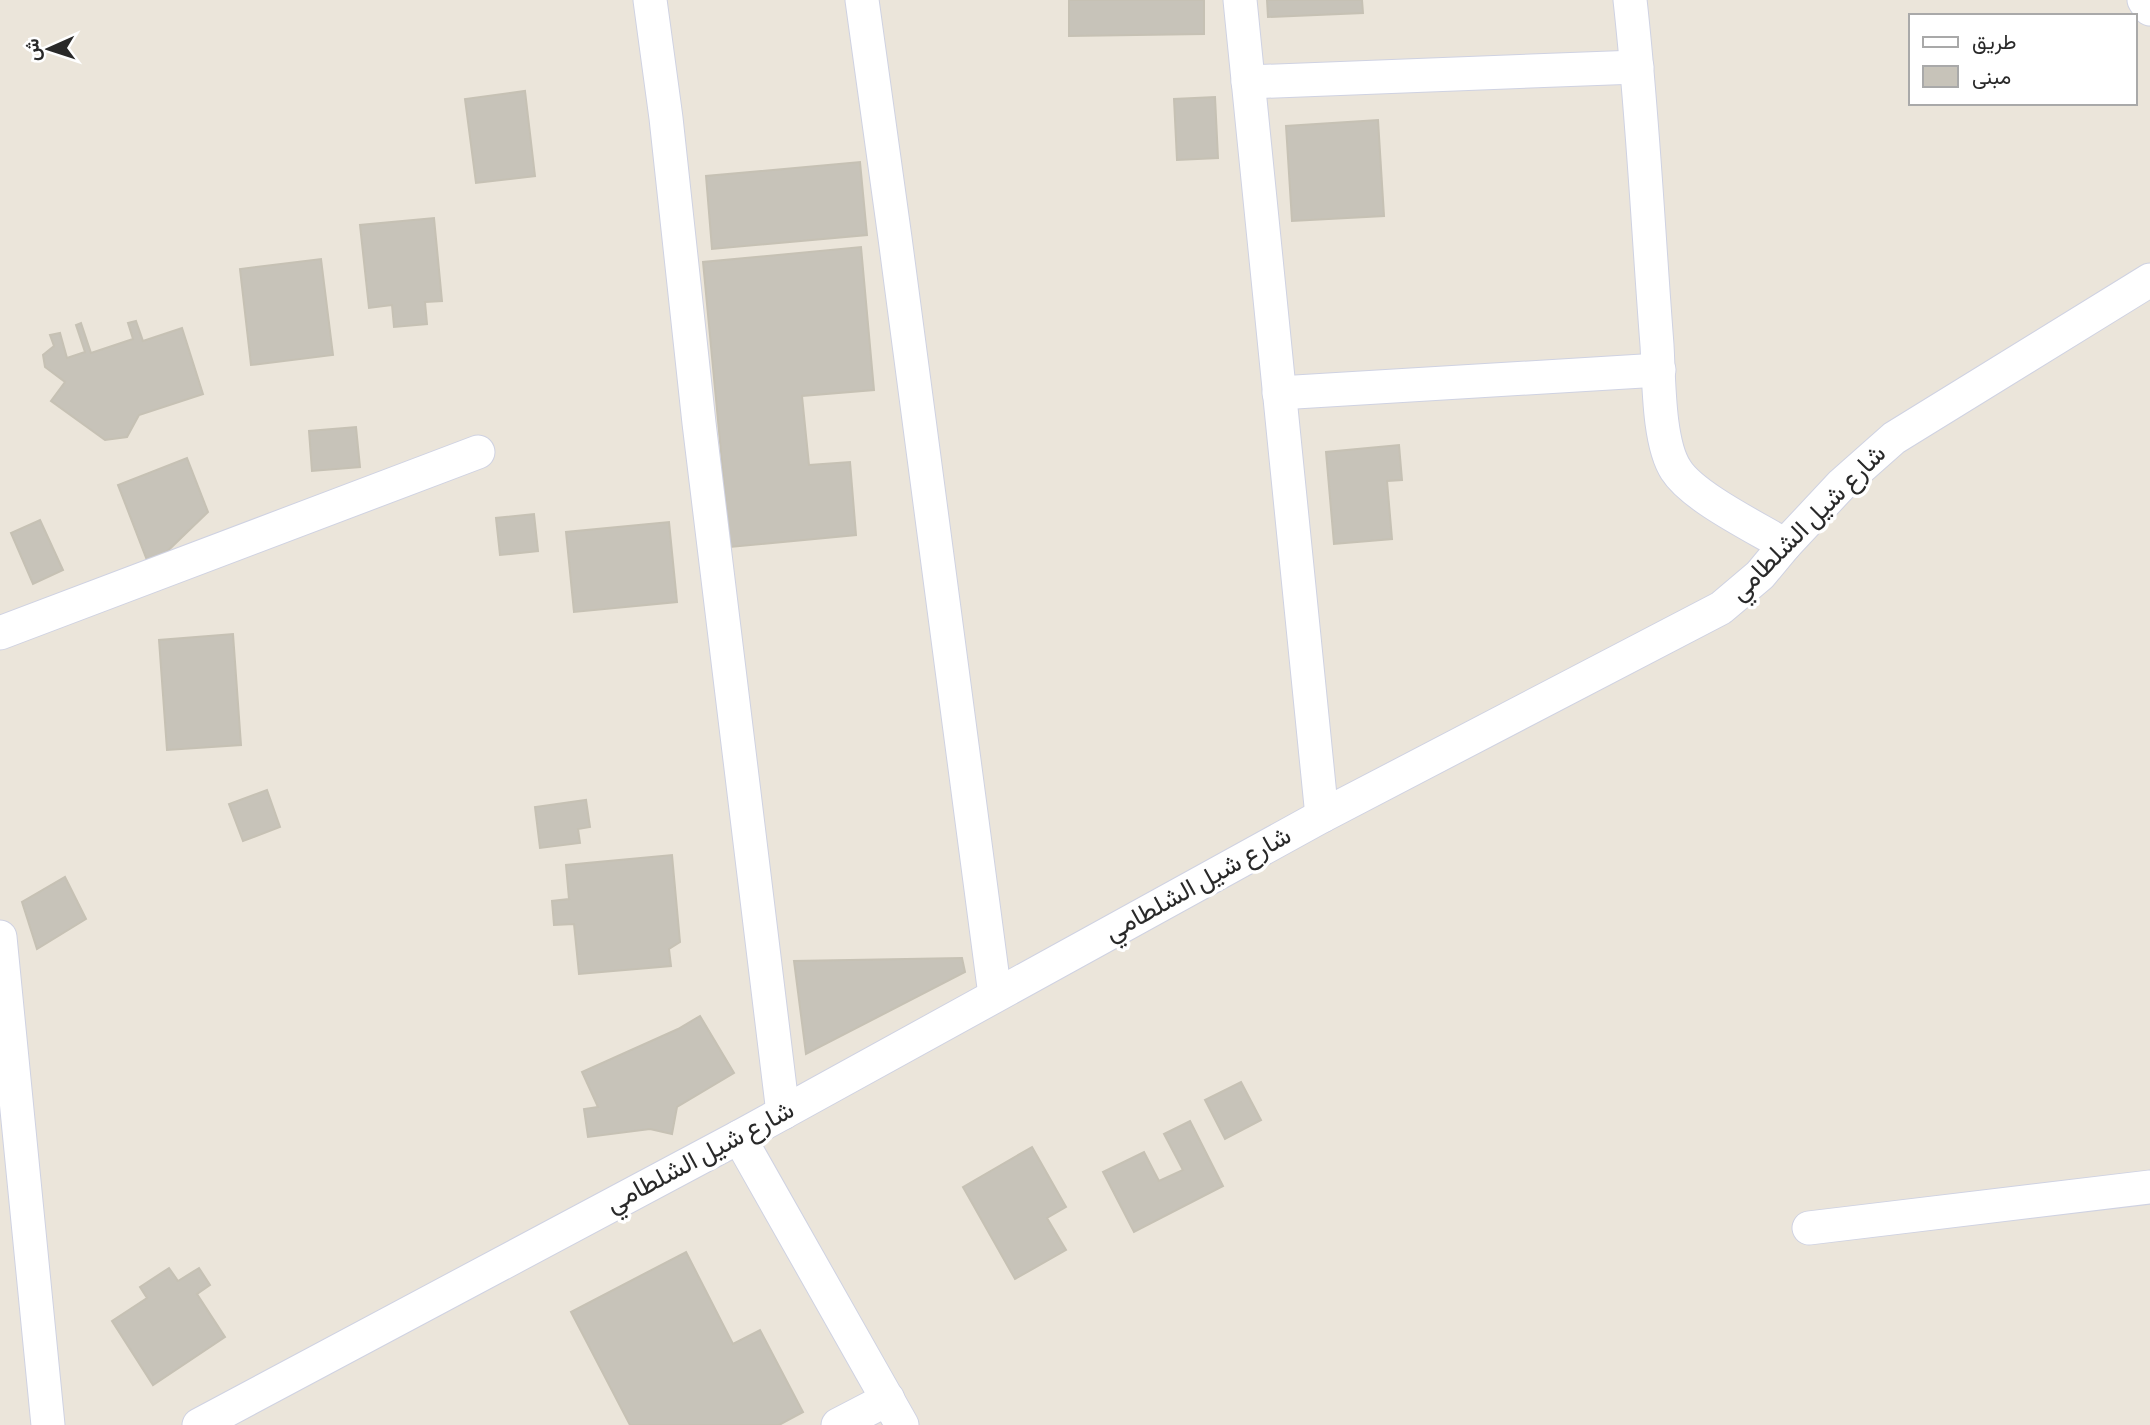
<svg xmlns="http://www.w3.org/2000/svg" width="2150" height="1425" viewBox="0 0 2150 1425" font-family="'Alegreya Sans',Vazirmatn,sans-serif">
<rect width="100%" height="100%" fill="#ebe5da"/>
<g fill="#c7c3b9" stroke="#c6c1b4" stroke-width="2">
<polygon points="1069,0 1204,0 1204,34 1069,36"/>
<polygon points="1267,0 1362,0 1363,13 1268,17"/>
<polygon points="525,91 535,176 476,183 465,99"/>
<polygon points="1215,97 1218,158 1177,160 1174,99"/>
<polygon points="1378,120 1384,216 1292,221 1286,126"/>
<polygon points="860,162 867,235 712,249 706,176"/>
<polygon points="434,218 442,301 425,302 427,324 394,327 392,305 369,308 360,225"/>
<polygon points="861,247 874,390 802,396 809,465 850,462 856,535 730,547 703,262"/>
<polygon points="321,259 333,355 251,365 240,269"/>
<polygon points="136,321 143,341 182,328 203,394 139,415 127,437 105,440 51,401 65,382 45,367 43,355 54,346 50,335 60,333 67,358 85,352 76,325 81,323 91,353 133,339 128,323"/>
<polygon points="356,427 360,467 312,471 309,431"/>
<polygon points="1399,445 1402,480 1387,481 1392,539 1334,544 1326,452"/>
<polygon points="187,458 208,512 150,568 118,485"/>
<polygon points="534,514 538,551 500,555 496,518"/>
<polygon points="40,520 63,570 33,584 11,533"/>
<polygon points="669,522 677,602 574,612 566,532"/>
<polygon points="233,634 241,745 167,750 159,640"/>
<polygon points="267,790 280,827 243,841 229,804"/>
<polygon points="586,800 590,827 578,829 580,843 540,848 535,807"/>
<polygon points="672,855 680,942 669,949 671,966 579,974 574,924 554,925 552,901 569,899 566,865"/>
<polygon points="65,877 86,919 37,949 22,902"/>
<polygon points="962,958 965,972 806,1054 794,961"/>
<polygon points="700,1016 734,1073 677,1107 672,1134 650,1129 588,1137 584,1109 598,1107 582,1072 678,1029"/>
<polygon points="1241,1082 1261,1120 1225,1139 1205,1100"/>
<polygon points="1190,1121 1223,1186 1134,1232 1103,1172 1144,1152 1159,1181 1183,1170 1164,1134"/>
<polygon points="1032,1147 1066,1207 1047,1218 1066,1250 1015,1279 963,1187"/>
<polygon points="686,1252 733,1344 760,1330 803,1412 779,1425 630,1425 571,1312"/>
<polygon points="169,1268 178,1281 199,1268 210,1285 197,1294 225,1337 153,1385 112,1321 147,1298 140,1287"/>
</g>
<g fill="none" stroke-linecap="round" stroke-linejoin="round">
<g stroke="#cfd2e2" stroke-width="35">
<g id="minor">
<polyline points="650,0 666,118 699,423 783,1113"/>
<polyline points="862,0 895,238 995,995"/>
<polyline points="1240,0 1322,816"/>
<path d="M1630 0C1643 115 1648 230 1657 345 1659 378 1658 443 1676 470 1693 497 1757 528 1785 545"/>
<polyline points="2144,0 2150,9"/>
<polyline points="1248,82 1637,67"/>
<polyline points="1279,393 1659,370"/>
<polyline points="0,633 478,452"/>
<polyline points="0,937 48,1425"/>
<polyline points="739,1137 902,1425"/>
<polyline points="1809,1228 2150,1187"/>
<polyline points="199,1425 739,1137 1322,816 1721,608 1760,575 1785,545 1842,484 1894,438 2150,280"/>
<polyline points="838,1425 888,1399"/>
</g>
</g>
<use href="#minor" stroke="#fff" stroke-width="33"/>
</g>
<g text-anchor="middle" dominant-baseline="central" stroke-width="7" stroke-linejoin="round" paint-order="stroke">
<g font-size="26" fill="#292929" stroke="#fff">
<text transform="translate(1808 523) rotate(-45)">شارع شيل الشلطامي</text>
<text transform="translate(1198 884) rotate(-29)">شارع شيل الشلطامي</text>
<text transform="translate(700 1157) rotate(-28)">شارع شيل الشلطامي</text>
</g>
</g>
<rect x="1909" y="14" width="228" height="91" fill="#ffffff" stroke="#a9a9a9" stroke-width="2"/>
<rect x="1923" y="37" width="35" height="10" fill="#ffffff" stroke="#a9a9a9" stroke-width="2"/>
<text x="1972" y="49" font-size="21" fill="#292929">طريق</text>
<rect x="1923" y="66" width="35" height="21" fill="#c7c3b9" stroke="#a9a9a9" stroke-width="2"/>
<text x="1972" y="84" font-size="21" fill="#292929">مبنى</text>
<g transform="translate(49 49) rotate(267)" stroke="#ffffff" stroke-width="5" paint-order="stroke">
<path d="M0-5L12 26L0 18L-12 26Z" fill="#292929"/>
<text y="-10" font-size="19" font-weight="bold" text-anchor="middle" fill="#292929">ش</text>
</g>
</svg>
